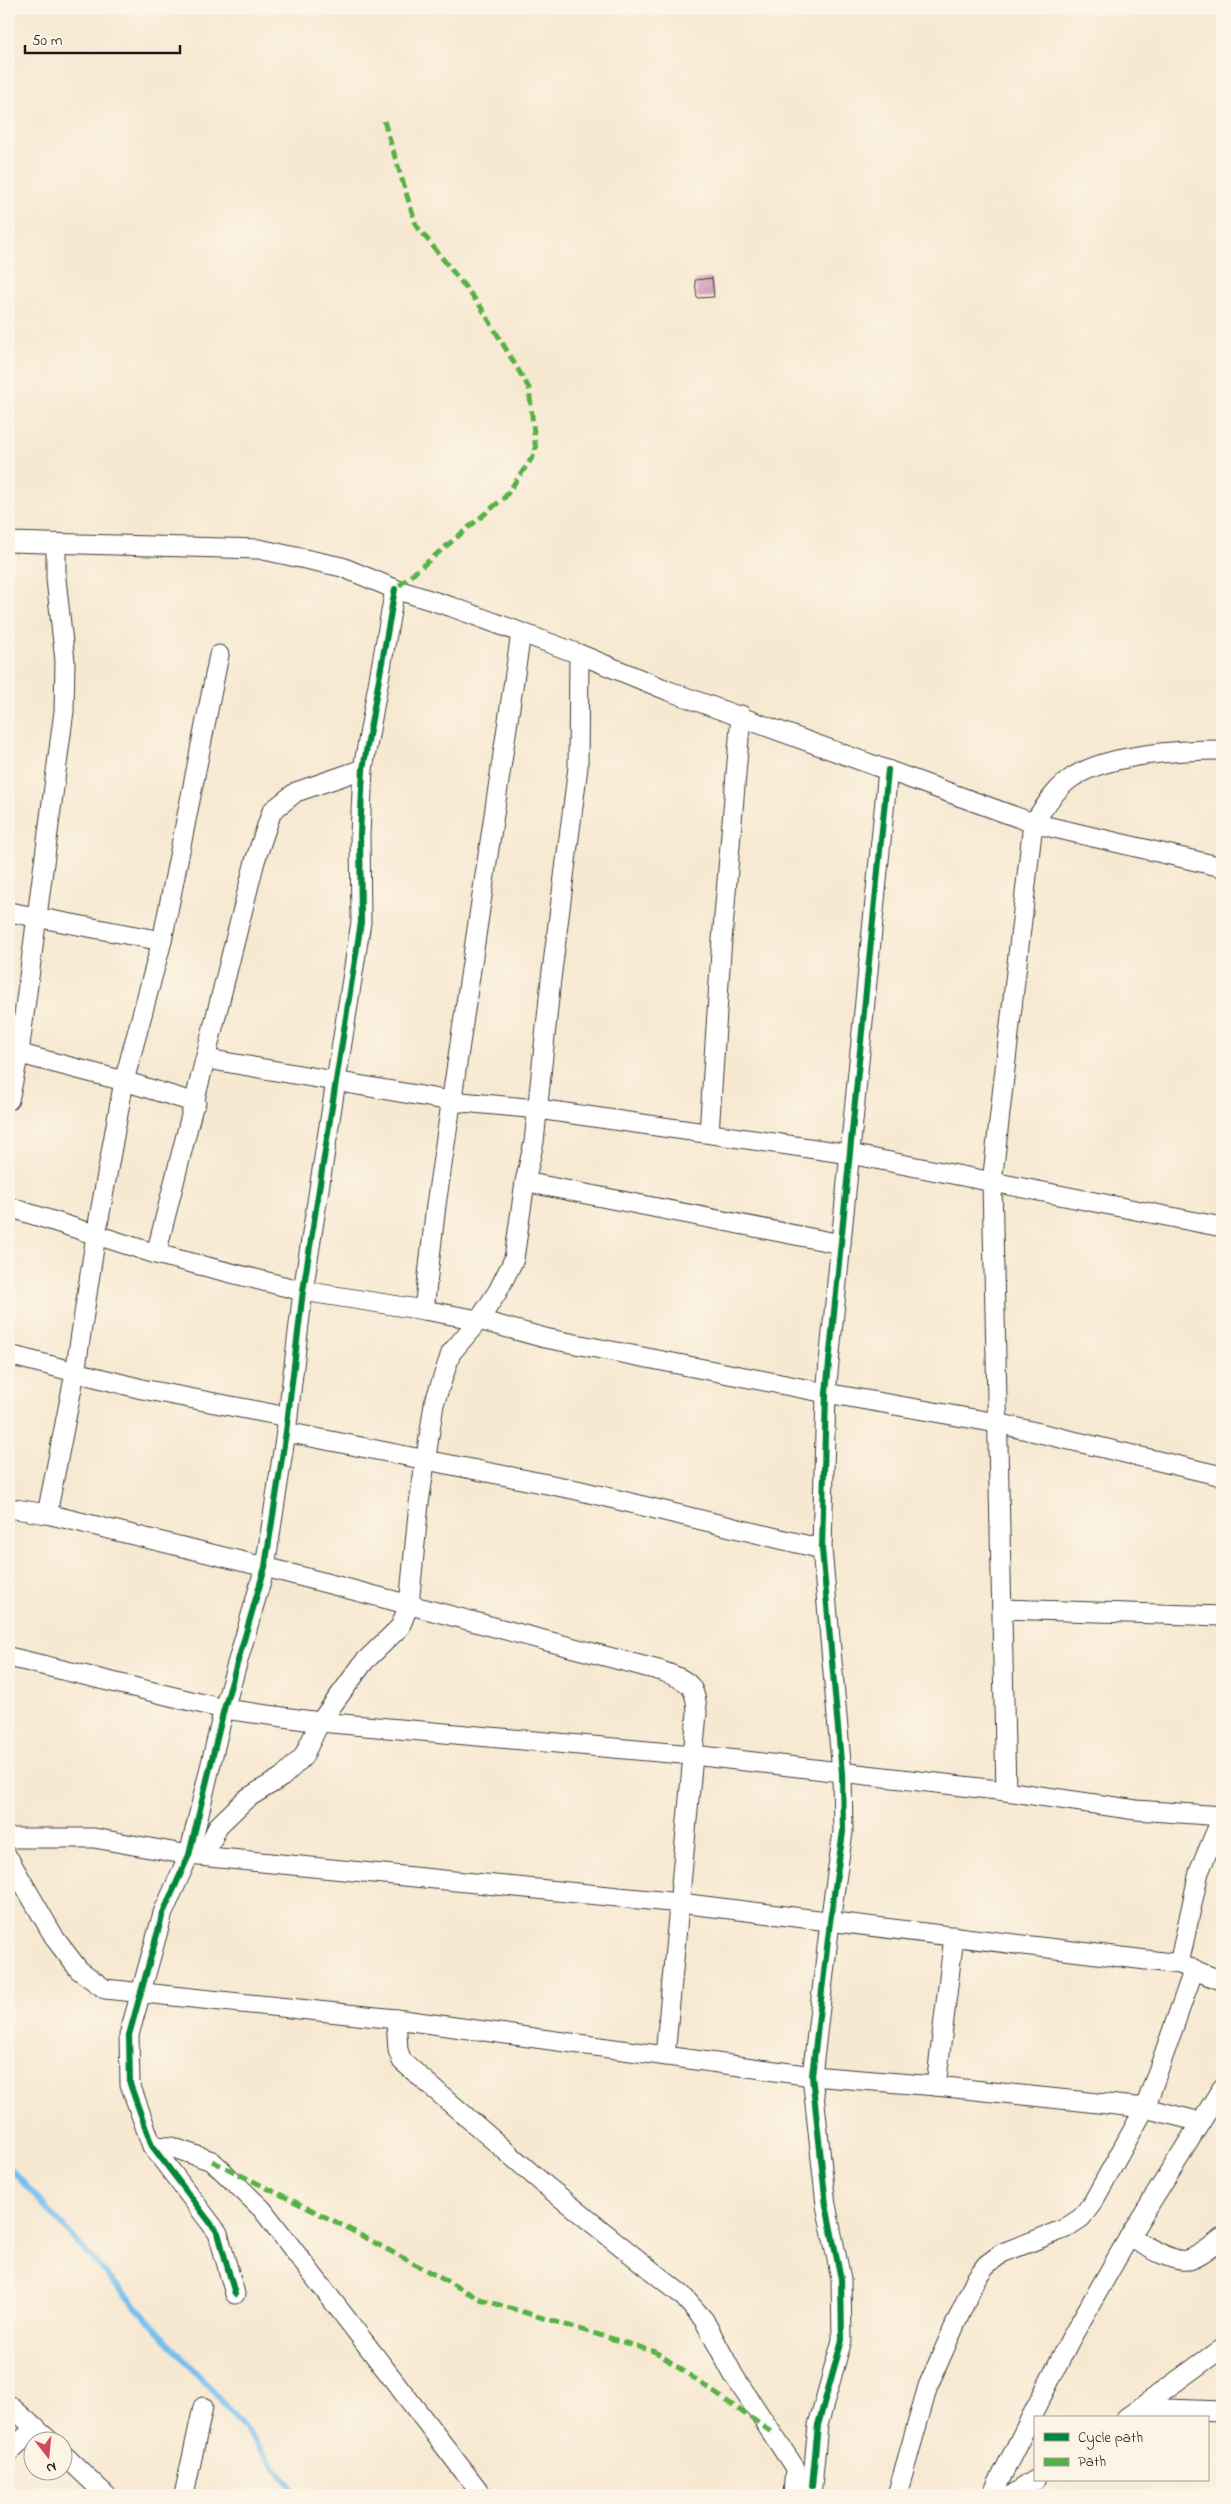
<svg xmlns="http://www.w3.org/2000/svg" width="1231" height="2504" viewBox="0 0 1231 2504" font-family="'Indie Flower',sans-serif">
<rect width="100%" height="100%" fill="#fcf5e5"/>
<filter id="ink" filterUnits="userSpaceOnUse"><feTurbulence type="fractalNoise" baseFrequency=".02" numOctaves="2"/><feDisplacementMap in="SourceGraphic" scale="10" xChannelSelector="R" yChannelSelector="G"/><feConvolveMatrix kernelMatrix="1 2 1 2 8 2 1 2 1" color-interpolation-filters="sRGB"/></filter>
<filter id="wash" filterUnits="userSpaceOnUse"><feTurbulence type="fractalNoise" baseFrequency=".0096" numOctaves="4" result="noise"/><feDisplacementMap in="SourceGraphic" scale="20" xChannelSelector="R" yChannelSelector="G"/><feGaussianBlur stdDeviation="1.12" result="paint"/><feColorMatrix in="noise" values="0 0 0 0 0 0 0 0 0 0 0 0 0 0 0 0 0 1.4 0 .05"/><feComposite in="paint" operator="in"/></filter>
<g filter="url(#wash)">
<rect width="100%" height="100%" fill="#f7e8d1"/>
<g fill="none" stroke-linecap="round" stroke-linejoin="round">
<polyline stroke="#76c0ef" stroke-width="6" points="9,2167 228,2408 297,2495"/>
</g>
<g id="blocks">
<polygon fill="#cf98b7" points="712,278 714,297 697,298 695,280"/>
</g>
</g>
<g filter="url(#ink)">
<use href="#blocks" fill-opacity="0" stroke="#3d3b37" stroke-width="1"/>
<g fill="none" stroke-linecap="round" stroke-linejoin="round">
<g stroke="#3d3b37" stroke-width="21">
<g id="minor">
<polyline points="9,542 259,549 342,567 395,589 452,607 579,654 669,691 1033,823 1222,867"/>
<polyline points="9,912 162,941"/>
<polyline points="9,1051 124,1081 196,1103"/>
<polyline points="207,1059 451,1101 538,1109 850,1154 1222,1227"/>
<polyline points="9,1100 19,1053 64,711 65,661 56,579 56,544"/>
<polyline points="709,1133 721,952 741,715"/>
<polyline points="525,1182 841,1244"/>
<polyline points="9,1207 156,1254 303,1291 424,1310 479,1320 545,1338 826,1393 997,1423 1222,1476"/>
<polyline points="156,1254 255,861 272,811 296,792 363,769"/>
<polyline points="424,1310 436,1205 521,633"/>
<polyline points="9,1355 142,1389 288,1417"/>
<polyline points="286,1432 577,1490 822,1549"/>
<path d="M9 1508 47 1514 265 1567 662 1671C688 1681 696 1683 697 1713L665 2056"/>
<polyline points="47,1514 75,1373 96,1235 124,1081 162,941 219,655"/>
<polyline points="1002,1609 1222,1616"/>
<polyline points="9,1657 224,1709 320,1722 693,1755 1006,1791 1136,1810 1222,1816"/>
<path d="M1006 1791 992 1183 1033 823C1044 808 1056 788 1073 777 1109 754 1180 750 1222 750"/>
<polyline points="9,1838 94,1838 189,1855 680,1903 1179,1964 1222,1981"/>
<polyline points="205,1856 218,1826 246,1799 282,1777 303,1757 320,1722 364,1662 400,1627 409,1605 419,1503 434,1404 451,1353 479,1320 498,1291 514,1259 525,1182 534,1142 551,979 578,767 579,654"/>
<polyline points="9,1859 56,1940 79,1970 105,1989 396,2019 812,2076 936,2086 1145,2108 1201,2122"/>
<polyline points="1179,1964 1199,1872 1222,1817"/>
<polyline points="396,2019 398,2050 402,2061 545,2185 682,2295 704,2320 734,2376 795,2468 793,2495"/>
<polyline points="936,2086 954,1936"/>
<polyline points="152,2146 171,2147 212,2161 262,2209 482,2495"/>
<path d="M1129 2237C1141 2243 1173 2263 1186 2260 1200 2257 1211 2246 1222 2238"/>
<polyline points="235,2294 218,2233 152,2146 130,2084 129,2035 163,1913 189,1855 224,1709 265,1567 286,1432 303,1291 361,922 360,835 363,769 395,589"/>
<polyline points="9,2405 51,2442"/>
<polyline points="1141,2408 1222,2411"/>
<polyline points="1126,2418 1222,2348"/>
<polyline points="9,2452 36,2427"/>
<polyline points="62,2453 106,2495"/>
<polyline points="812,2486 818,2425 842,2340 841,2279 826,2205 812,2076 830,1922 843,1832 842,1773 822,1549 826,1393 888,770"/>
<polyline points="184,2495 203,2407"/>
<polyline points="897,2495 928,2386 975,2280 986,2265 1002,2253 1064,2229 1081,2218 1093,2202 1145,2108 1194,1969"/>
<polyline points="992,2495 1070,2340 1129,2237 1222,2088"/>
<polyline points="1012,2495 1035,2480"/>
</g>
</g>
<use href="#minor" stroke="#fff" stroke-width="19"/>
<g stroke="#55b145" stroke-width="5" stroke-dasharray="10 5" stroke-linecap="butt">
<polyline points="384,121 416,225 481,307 529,388 536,452 505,497 395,589"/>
<polyline points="212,2161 336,2222 480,2299 656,2352 774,2434"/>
</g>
<g stroke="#fcf5e5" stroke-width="9">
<g id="cycleway">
<polyline points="235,2294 218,2233 152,2146 130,2084 129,2035 163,1913 189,1855 224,1709 265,1567 286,1432 303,1291 361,922 360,835 363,769 395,589"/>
<polyline points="812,2486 818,2425 842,2340 841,2279 826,2205 812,2076 830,1922 843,1832 842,1773 822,1549 826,1393 888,770"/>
</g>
</g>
<use href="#cycleway" stroke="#00873e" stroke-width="6"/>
</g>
</g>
<rect width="1231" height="2504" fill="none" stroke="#fcf5e5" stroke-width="30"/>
<rect x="1034" y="2416" width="175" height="65" fill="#fcf5e5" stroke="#a29e95"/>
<rect x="1044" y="2433" width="25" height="8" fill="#00873e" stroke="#a29e95"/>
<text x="1078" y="2442" font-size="15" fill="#1c1c1c">Cycle path</text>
<rect x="1044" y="2458" width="25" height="8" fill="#55b145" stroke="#a29e95"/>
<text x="1078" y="2466" font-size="15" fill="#1c1c1c">Path</text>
<g transform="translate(48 2456) rotate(164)"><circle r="24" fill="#fcf5e5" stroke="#a29e95"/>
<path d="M0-4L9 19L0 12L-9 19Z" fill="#d1495b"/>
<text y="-8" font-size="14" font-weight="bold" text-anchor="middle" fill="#1c1c1c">N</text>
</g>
<path d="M25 45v8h155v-8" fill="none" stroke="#1c1c1c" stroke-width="2.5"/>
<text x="32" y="45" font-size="15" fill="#1c1c1c" stroke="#fcf5e5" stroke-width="4" paint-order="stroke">50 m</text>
</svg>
